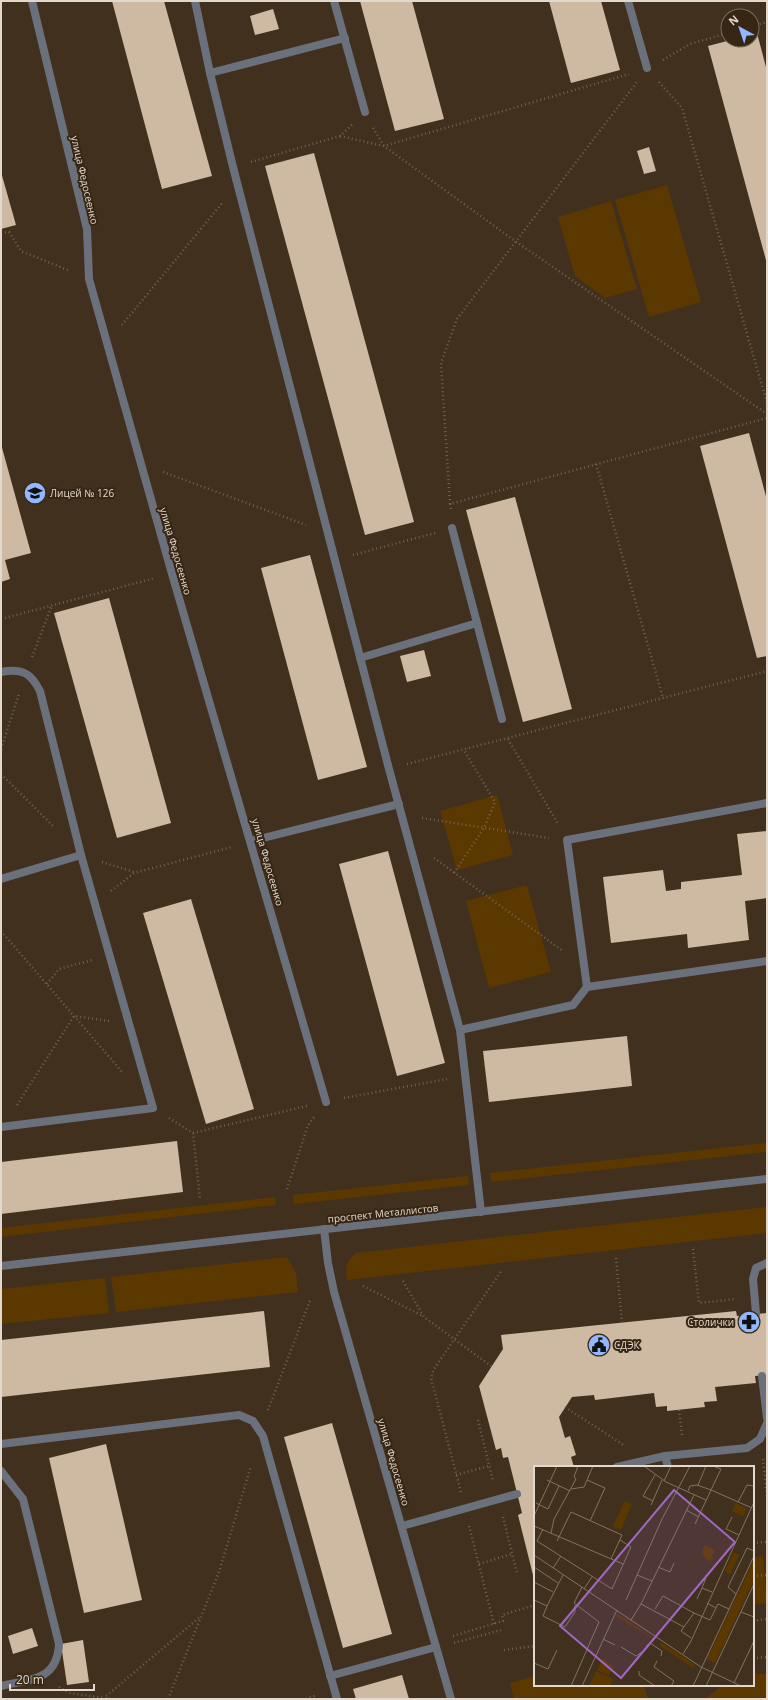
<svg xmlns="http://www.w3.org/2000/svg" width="768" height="1700" viewBox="0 0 768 1700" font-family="'Open Sans',sans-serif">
<rect width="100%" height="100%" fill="#40301d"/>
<g fill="#5c3801">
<polygon points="667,185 701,302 649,317 615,200"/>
<polygon points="611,201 637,289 605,298 575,276 558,217"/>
<polygon points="497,795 513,855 457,870 440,811"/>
<polygon points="527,885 551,972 489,988 466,901"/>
<polygon points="767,1143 767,1152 491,1182 490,1173"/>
<polygon points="468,1176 469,1185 294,1204 293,1195"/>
<polygon points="275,1197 276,1205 1,1237 1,1228"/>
<path d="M767 1207V1233L347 1280C345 1267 346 1261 356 1253Z"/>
<polygon points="287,1257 296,1273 298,1292 116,1312 111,1277"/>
<polygon points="105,1278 109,1313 1,1324 1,1289"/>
<polygon points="763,1556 767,1603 753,1605 753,1557"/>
<polygon points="753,1674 767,1674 767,1699 705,1699 723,1685 753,1685"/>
<polygon points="535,1676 535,1685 644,1685 648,1699 514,1699 510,1683"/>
</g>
<g fill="#ceb9a2">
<polygon points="112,1 164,1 212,176 162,189"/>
<polygon points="360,1 412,1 444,119 395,131"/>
<polygon points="549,1 601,1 620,70 571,83"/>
<polygon points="273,9 279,29 255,35 250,16"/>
<polygon points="757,33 767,71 767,264 708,46 731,40 752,40 752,34"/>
<polygon points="649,147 656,171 644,174 637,151"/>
<polygon points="314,153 414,522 365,535 265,166"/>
<polygon points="1,172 16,225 1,229"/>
<polygon points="749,433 767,500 767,656 757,658 700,446"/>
<polygon points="1,444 31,553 5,560 10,579 1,582"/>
<polygon points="515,497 572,709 523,722 466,510"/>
<polygon points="310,555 367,767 318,780 261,568"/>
<polygon points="109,598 171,823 117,838 54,613"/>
<polygon points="424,650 431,676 407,682 400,656"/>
<polygon points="767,831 767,898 745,901 749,940 688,948 687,934 611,943 603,877 663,870 666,891 681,889 681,882 742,875 737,834"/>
<polygon points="388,851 445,1063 397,1076 339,864"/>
<polygon points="191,899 254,1109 206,1124 143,913"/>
<polygon points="627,1036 632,1086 489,1102 483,1051"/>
<polygon points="177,1141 183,1192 1,1214 1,1162"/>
<polygon points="264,1311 270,1367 1,1397 1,1340"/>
<polygon points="736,1311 737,1316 767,1313 767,1375 755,1376 756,1383 715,1387 717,1401 704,1402 705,1407 667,1411 667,1406 656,1407 654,1393 595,1400 594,1395 572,1397 559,1417 565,1438 570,1436 576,1455 571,1457 574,1467 535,1467 534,1579 518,1515 522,1513 508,1457 503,1458 501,1448 496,1450 479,1386 503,1349 501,1335"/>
<polygon points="332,1423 392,1634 343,1648 284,1437"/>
<polygon points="106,1444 142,1600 84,1613 49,1458"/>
<polygon points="32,1628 38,1646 13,1654 8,1636"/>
<polygon points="83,1640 89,1682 67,1685 61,1644"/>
<polygon points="402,1675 409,1699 356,1699 353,1689"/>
</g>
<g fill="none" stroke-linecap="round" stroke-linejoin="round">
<g stroke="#716352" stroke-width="2.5" stroke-dasharray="1 3" stroke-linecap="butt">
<polyline points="752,26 767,22"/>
<polyline points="663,60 690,44 728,33"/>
<polyline points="659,82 682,108 767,403"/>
<polyline points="373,128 384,146 629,74"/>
<polyline points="340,136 384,146 515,241 767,414"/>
<polyline points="251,162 340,136 353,124"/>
<polyline points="1,233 9,232 21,251 70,271"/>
<polyline points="122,325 223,202"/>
<polyline points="596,464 663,698"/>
<polyline points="163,472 306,525"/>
<polyline points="450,504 441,363 457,319 637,82"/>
<polyline points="451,509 450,504 767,418"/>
<polyline points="353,555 435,533"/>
<polyline points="1,619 155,578"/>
<polyline points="32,657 52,605"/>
<polyline points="508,739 558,824"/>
<polyline points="1,749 19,694"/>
<polyline points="407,764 767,671"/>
<polyline points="1,774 54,827"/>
<polyline points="422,818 549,838"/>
<polyline points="434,858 563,951"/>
<polyline points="102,862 134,872"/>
<polyline points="454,873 484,828 495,802 464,750"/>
<polyline points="111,891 134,873 232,847"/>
<polyline points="1,931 123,1073"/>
<polyline points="47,984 59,969 92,960"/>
<polyline points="344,1098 447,1079"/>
<polyline points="17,1105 74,1016 109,1021"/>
<polyline points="169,1118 193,1133 200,1199"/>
<polyline points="193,1133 307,1106"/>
<polyline points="287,1189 308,1125 315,1116"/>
<polyline points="693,1249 699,1303 736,1299"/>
<polyline points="616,1258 622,1323"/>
<polyline points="403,1281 424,1317 491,1366"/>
<polyline points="363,1286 423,1316"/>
<polyline points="565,1407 625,1446"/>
<polyline points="268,1410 311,1298"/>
<polyline points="679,1410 682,1435"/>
<polyline points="478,1420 493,1481"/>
<polyline points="763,1459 767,1496"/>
<polyline points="456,1475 489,1466"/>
<polyline points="461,1492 431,1378 434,1369 502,1270"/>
<polyline points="503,1517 517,1573"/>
<polyline points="469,1526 494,1624"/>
<polyline points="753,1543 767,1542"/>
<polyline points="479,1564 512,1554"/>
<polyline points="753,1576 767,1575"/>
<polyline points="753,1621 767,1619"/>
<polyline points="453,1636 503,1621 502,1615 535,1605"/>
<polyline points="454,1643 501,1630"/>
<polyline points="504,1650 535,1646"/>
<polyline points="753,1658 767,1657"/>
<polyline points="59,1687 70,1693 111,1699"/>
<polyline points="106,1699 105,1697 200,1617"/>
<polyline points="168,1699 219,1572 251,1466"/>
<polyline points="306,1699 317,1695"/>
</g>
<g stroke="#6b717c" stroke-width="8">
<polyline points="195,1 210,73 233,167 389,769 460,1030 481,1212"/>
<polyline points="334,1 365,112"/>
<polyline points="628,1 647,68"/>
<polyline points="210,73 345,38"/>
<polyline points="477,623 502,719"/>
<polyline points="360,658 477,623 452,528"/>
<path d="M1 672C22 668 31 673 40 691L81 855 153 1108 1 1127"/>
<polyline points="251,841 399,804"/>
<polyline points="1,879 81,855"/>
<polyline points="587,987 567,840 767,803"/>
<polyline points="460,1030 573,1005 587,987 767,961"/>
<polyline points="756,1314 753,1279 756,1268 767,1263"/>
<polyline points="762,1376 767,1418"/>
<polyline points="1,1444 239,1415 253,1421 263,1436 337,1699"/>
<polyline points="665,1456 668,1467"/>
<polyline points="617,1467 665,1456 747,1448 760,1439 767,1423"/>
<path d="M1 1471 23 1499 59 1644C57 1681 31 1679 1 1686"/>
<polyline points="402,1526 517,1494"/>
<polyline points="330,1676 436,1647"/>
</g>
<g stroke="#6b717c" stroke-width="8">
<polyline points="32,1 87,229 89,279 172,574 326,1102"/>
<polyline points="324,1229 328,1263 334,1292 451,1699"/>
</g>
<polyline stroke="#6b717c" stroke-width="8" points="1,1266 767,1179"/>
</g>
<defs>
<g id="school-disc" transform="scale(1.15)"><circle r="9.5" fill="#93b7fd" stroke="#362613"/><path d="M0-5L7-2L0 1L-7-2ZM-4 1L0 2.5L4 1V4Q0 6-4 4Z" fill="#111"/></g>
<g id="pharmacy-disc" transform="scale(1.15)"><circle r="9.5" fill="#93b7fd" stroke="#362613"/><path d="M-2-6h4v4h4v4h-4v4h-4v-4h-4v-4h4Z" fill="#111"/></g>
<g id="civic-disc" transform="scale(1.15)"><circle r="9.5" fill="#93b7fd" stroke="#362613"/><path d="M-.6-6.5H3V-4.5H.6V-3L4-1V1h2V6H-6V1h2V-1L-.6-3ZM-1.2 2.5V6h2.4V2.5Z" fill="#111"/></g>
</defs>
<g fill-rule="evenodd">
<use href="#school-disc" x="35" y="493"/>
<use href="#pharmacy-disc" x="749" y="1322"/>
<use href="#civic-disc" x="599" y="1345"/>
</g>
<g text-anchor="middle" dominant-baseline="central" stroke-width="4" stroke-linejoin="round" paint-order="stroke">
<g font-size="10" fill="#e2d8cc" stroke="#362613">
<text transform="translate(85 180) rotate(77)">улица Федосеенко</text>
<text transform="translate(176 551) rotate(74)">улица Федосеенко</text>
<text transform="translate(268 862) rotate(74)">улица Федосеенко</text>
<text transform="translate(383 1213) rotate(-6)">проспект Металлистов</text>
<text transform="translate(394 1462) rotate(74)">улица Федосеенко</text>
</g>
<g font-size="10" fill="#e2d8cc" stroke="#362613" text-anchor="start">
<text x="50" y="493">Лицей № 126</text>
<text x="734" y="1322" text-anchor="end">Столички</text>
<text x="614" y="1345">СДЭК</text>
</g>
</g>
<g transform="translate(534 1466)">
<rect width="220" height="220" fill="#40301d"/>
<path d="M91 35 98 38 87 64 79 60ZM202 37 213 43 209 50 198 45ZM170 79 181 84 176 96 168 89ZM200 86 205 89 196 108 191 105ZM220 94V114L181 197 173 193ZM84 148 123 175 124 176 82 150ZM128 177 161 199 159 202 125 179ZM68 193 79 200 75 210 63 204ZM62 205 79 213 76 220H55Z" fill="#5c3801"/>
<path fill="none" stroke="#817363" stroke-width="1" d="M110 0 132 16 172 34M13 14 36 25M53 14 71 22 56 55M130 15 137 0M164 19 172 0M37 23 50 21 59 0M154 25 156 20 163 19 177 24 187 3 179 0M119 35 109 30 121 9M204 36 213 19 220 20M2 37 14 43 25 20M117 39 128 14M152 44 165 51M0 50 23 0M198 51 192 63 205 69M161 58 177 24 218 42M0 60 89 98M9 63 3 75 78 123 97 81 86 74M17 67 20 53 42 13 40 11 44 0M23 75 37 46 88 69 77 93M0 89 167 201 207 220M0 101 24 117M124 101 136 106 140 97M19 102 27 90M103 109 118 115M172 112 168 122 178 126M0 116 19 126M50 123 58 111M202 128 194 121 213 82 220 85M163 133 168 122M0 134 13 140 29 109M92 134 128 53 156 0M173 137 182 142 184 138 195 143M107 138 150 161M13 140 9 150 31 161 41 146V139M121 143 129 130 160 147 147 165 157 172M207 146 220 151M160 147 176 154 182 142M97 154 107 138 160 29M69 173 81 179M112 180 116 177 128 185 127 190M87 181 102 190 108 186M149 188 157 175 220 36M123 195 120 201 140 215 137 220M0 197 14 203 23 184M105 205V209L121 220M200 217 220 175M37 220 65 156 40 137 48 121M48 220 83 144M159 220 220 90M172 220 220 118"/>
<path fill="#9f68c4" fill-opacity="0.15" stroke="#9f68c4" stroke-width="2" d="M140 24 201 76 87 212 26 160Z"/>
<rect width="220" height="220" fill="none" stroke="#e2d8cc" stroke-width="2"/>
</g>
<rect width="768" height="1700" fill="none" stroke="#e2d8cc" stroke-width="4"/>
<g transform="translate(740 28) rotate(320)"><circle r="19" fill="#362613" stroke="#7b6d5d"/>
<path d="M0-3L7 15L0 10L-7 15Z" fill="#93b7fd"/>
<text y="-6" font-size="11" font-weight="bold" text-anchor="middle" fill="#e2d8cc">N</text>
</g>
<path d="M10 1684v6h84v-6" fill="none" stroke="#e2d8cc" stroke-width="2"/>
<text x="16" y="1684" font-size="12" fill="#e2d8cc" stroke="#362613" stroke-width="3" paint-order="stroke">20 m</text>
</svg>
